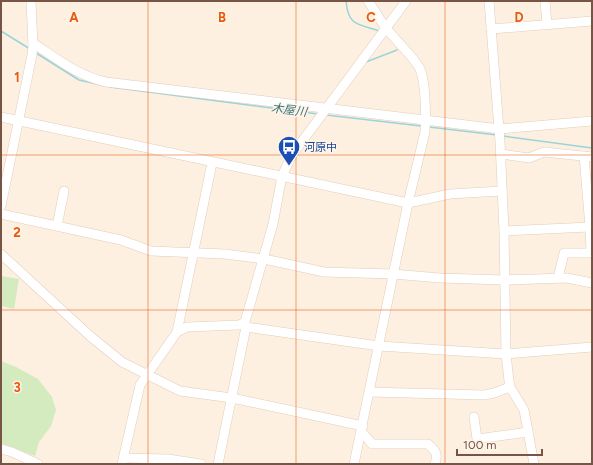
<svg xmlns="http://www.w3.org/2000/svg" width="593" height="465" viewBox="0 0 593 465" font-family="Figtree,'Noto Sans JP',sans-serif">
<rect width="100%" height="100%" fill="#fdf0e0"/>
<g fill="#d3ebbe">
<polygon points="1,276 19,279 14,309 1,306"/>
<polygon points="1,361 16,367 38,379 52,397 56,410 51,426 39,442 35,456 1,443"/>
</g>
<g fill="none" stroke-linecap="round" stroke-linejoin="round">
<g stroke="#9ad4da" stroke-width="1.5">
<path d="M346 1C348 26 358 24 379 31"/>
<polyline points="1,31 30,49"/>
<polyline points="36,53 79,80 106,86"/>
<polyline points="366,62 397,50"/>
<polyline points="110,87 318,114"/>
<polyline points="326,115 421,126"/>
<polyline points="429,127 497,135"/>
<polyline points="503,136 592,148"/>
</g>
<g stroke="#e2ccbc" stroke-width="10">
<g id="minor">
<polyline points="489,1 500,142 504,231 506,354 509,381 510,387 524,410 534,464"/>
<polyline points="545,1 547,25"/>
<polyline points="491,29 592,21"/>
<path d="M33 43C57 59 78 76 106 82L500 129 592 121"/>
<polyline points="1,117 408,203 450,194 502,191"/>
<polyline points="501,154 529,158 544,152 592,157"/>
<polyline points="1,206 32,55 33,46 31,1"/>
<polyline points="1,214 121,240 151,251 225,254 264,259 324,272 393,274 440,278 504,280 567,278 592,283"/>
<polyline points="57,226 64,191"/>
<polyline points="504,231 590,227"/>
<polyline points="1,254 90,336 122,362 180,391 232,398 363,426"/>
<polyline points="558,278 564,253 591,253 590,227 584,156"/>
<polyline points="177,332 212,163"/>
<polyline points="370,392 484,395 494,393 510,387"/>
<polyline points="474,417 477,439 528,432"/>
<path d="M361 431 372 444H428C436 451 438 454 435 464"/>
<polyline points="1,449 12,452 38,464"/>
<polyline points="124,458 168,459 201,464"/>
<polyline points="122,464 140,385 177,332 187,327 239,325 245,322 273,224 282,176 292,155 406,1"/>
<polyline points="218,464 246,327 379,346 506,354 592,347"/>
<path d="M354 464 408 203 425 132C426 117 426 80 419 67 410 53 397 42 387 29 380 21 375 10 368 1"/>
</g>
</g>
<use href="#minor" stroke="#fff" stroke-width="9"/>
</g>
<path fill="none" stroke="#e8590c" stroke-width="1" stroke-opacity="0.55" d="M148 1V464M296 1V464M445 1V464M1 155H592M1 310H592"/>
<defs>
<g id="bus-pin" transform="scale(1.15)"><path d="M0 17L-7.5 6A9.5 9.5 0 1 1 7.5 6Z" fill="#1a4fb4" stroke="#fff4e8"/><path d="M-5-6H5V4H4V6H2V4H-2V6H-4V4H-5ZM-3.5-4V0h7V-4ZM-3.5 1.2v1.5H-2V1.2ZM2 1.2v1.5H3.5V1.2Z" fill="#fff"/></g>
</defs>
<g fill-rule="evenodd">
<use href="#bus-pin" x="289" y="147"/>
</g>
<g text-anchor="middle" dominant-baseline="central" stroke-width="3" stroke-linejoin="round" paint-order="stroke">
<g font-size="11" fill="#164399" stroke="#fff4e8" text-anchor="start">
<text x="304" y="147">河原中</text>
</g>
<g font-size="12" font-style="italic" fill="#3a767c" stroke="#fff4e8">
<text transform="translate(289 110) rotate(7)">木屋川</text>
</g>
</g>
<g font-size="13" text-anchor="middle" font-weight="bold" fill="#e8590c" stroke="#fff4e8" stroke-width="3" stroke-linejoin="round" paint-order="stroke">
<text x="74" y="22">A</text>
<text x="222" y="22">B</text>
<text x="371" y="22">C</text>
<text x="519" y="22">D</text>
<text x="17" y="82">1</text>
<text x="17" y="237">2</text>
<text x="17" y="392">3</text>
</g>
<rect width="593" height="465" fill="none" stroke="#765446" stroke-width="4"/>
<path d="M457 449v6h85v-6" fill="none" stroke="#765446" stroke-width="2"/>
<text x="463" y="449" font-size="12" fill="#765446" stroke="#fff4e8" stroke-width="3" paint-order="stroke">100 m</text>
</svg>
